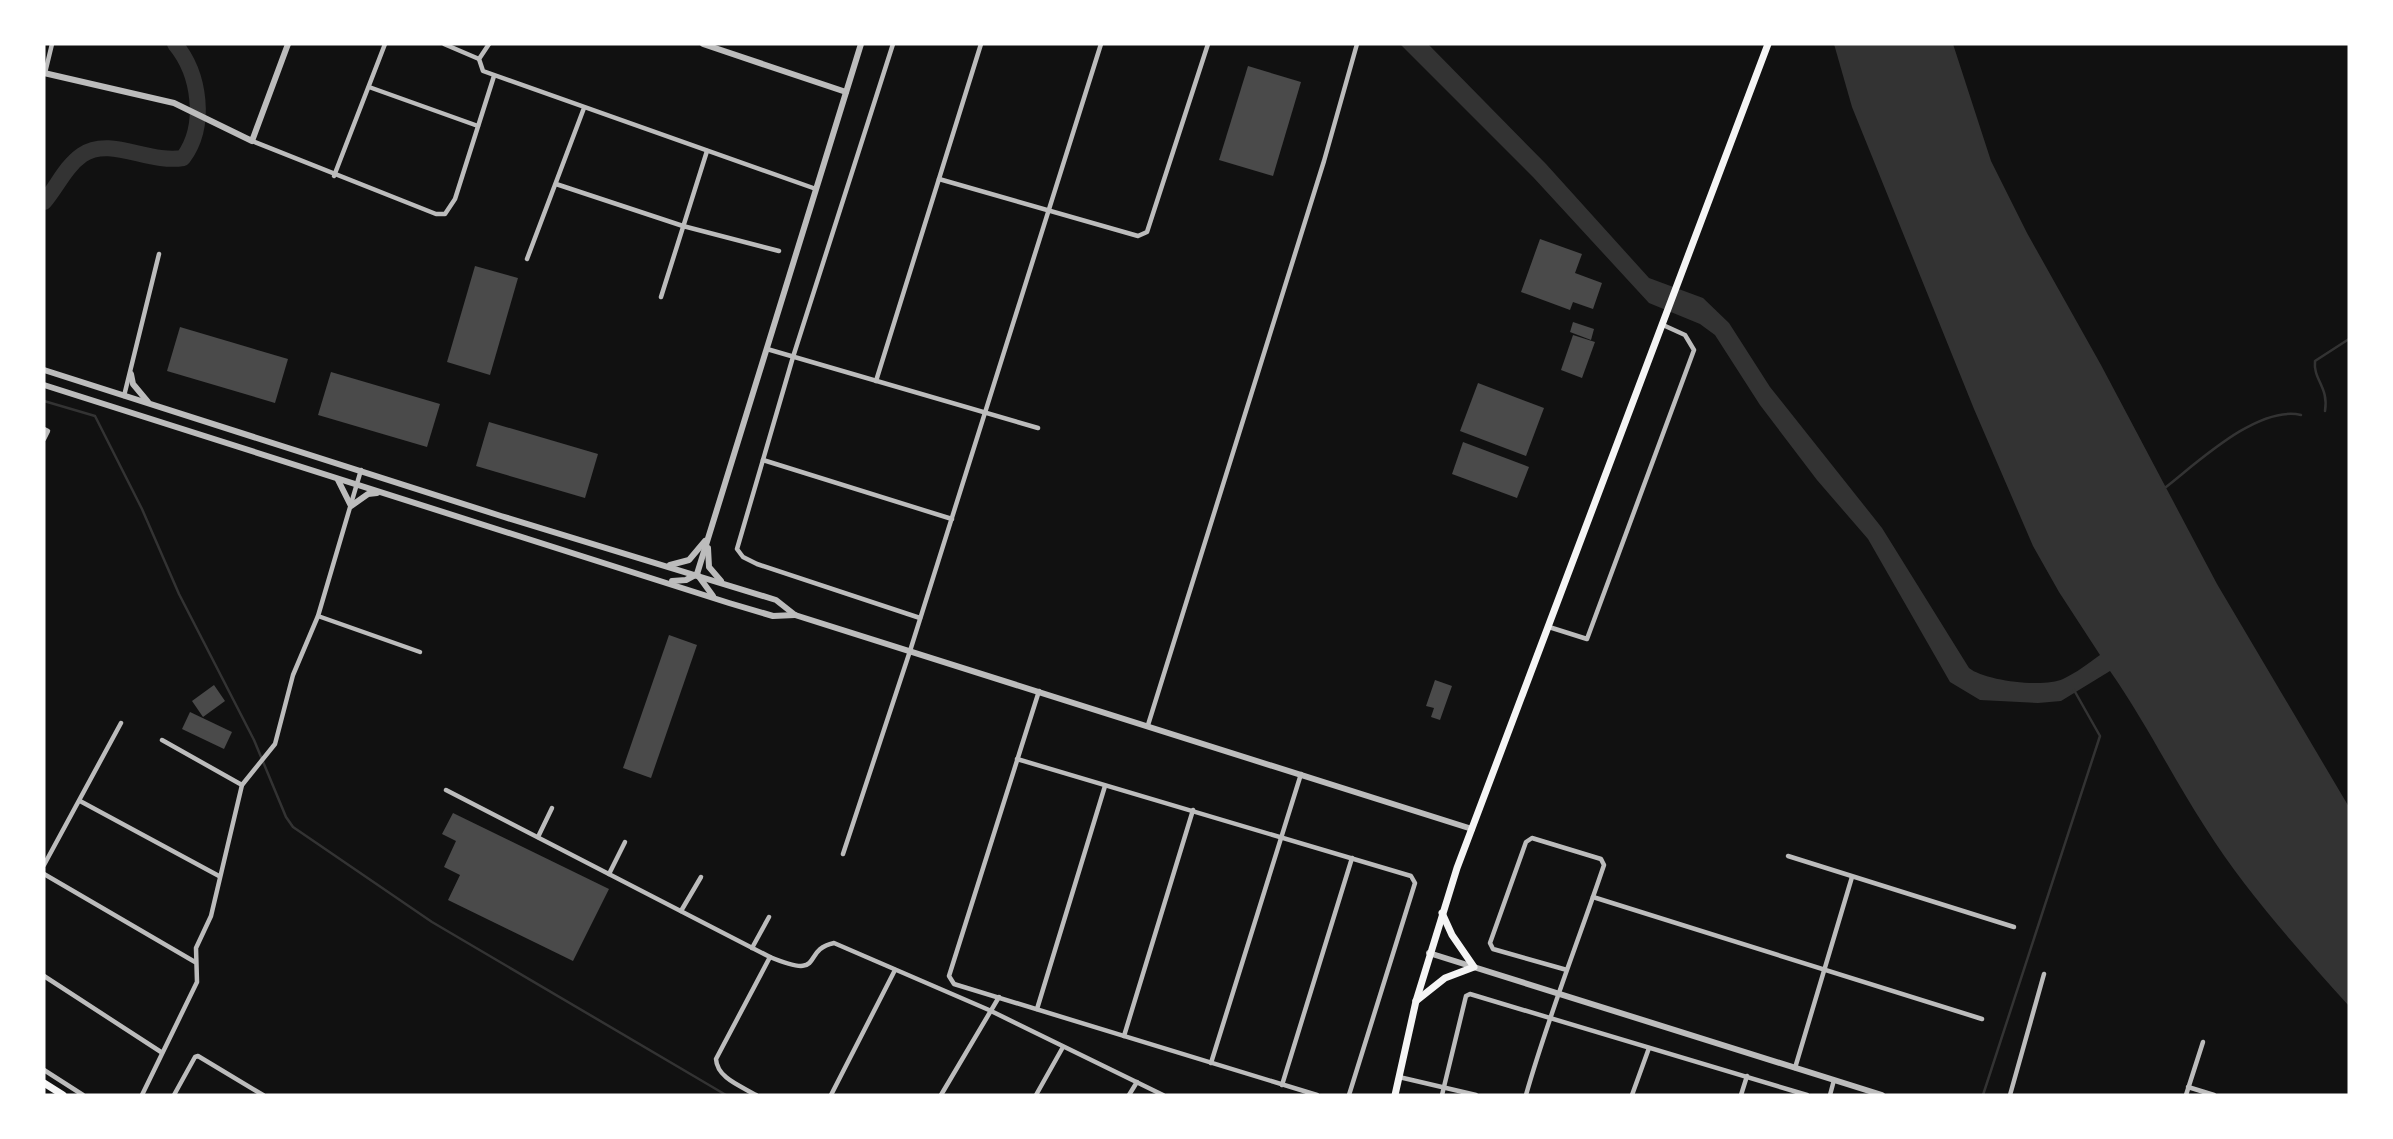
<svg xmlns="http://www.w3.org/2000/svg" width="2393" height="1139" viewBox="0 0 2393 1139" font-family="'Varela Round',sans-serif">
<rect width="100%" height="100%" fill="#111"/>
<path fill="#333" d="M1400 44H1428L1546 164 1649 278 1703 298 1729 323 1770 387 1882 528 1969 668C1985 681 2044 688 2063 679 2076 673 2089 663 2100 655L2059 592 2033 546 1974 409 1852 107 1834 44H1953L1991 161 2027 233 2101 365 2217 584 2349 807V1006C2298 949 2246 892 2205 827 2172 776 2145 721 2110 671L2061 701 2038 703 1980 700 1950 682 1868 539 1817 480 1760 405 1715 335 1700 324 1649 303 1533 177Z"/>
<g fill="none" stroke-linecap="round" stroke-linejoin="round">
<g stroke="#333" stroke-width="2.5">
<polyline points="44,401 95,416 142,509 179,594 254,740 286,817 293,827 432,922 726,1095"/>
<path d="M2325 411C2329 387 2313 380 2315 361L2349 339"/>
<path d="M2166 487C2198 462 2258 405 2301 415"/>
<polyline points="1983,1095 2100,736 2074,690"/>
</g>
<path stroke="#333" stroke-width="16" d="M44 202C57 187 65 167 82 155 110 136 149 164 183 158 207 126 200 74 175 44"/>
</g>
<g fill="#4a4a4a">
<polygon points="1248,66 1301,82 1273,176 1219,160"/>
<polygon points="1540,239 1582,254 1575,273 1602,283 1593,309 1573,302 1570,310 1521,292"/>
<polygon points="475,266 518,278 490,375 447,362"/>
<polygon points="1573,322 1594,329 1591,340 1570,332"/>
<polygon points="180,327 288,359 275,403 167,371"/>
<polygon points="1573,335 1595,342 1582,378 1561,370"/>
<polygon points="331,372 440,404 427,447 318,415"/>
<polygon points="1478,383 1544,408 1526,456 1460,431"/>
<polygon points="489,422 598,454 585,498 476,466"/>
<polygon points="1463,442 1529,467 1517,498 1452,474"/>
<polygon points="669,635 697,645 651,778 623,768"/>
<polygon points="1435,680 1452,686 1440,720 1431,717 1434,708 1426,706"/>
<polygon points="214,685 225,701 203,717 192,701"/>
<polygon points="190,712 232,732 224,749 182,729"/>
<polygon points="453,813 609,889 573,961 448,900 460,875 444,867 456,841 442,834"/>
</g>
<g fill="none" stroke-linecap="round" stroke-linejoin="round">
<g stroke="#bcbcbc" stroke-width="4.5">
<polyline points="444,44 479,59"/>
<polyline points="489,44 479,59 483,71 816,189"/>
<polyline points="893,44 793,357 737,549 743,557 757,564 920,618"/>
<polyline points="45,73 52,44"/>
<polyline points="369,87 478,126"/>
<polyline points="252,141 436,214 445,214 455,199 494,76"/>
<polyline points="334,176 385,44"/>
<polyline points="939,179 1138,236 1147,232 1208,44"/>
<polyline points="556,184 683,226 779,251"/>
<polyline points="527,259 584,108"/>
<polyline points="661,297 707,151"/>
<polyline points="767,349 1038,428"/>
<polyline points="876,381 981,44"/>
<polyline points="124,396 159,254"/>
<polyline points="44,429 48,431 44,439"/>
<polyline points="763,460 952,519"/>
<polyline points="318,616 420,652"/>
<polyline points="1549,627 1587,639 1694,350 1685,335 1663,325"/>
<polyline points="1039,691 949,976 954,984 1317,1095"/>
<polyline points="1148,725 1324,161 1357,44"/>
<polyline points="162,740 242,785"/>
<polyline points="1017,759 1411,876 1415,883 1349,1095"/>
<path d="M446 790 770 957C827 981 800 950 834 943L989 1010 1163 1095"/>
<polyline points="80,801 219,876"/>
<polyline points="538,837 552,808"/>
<polyline points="843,854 910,651 1101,44"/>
<polyline points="1788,856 2014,927"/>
<polyline points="44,865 121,723"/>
<polyline points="44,874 195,962"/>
<polyline points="609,874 625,842"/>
<polyline points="1593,897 1982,1019"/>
<polyline points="681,911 701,877"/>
<polyline points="752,948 769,917"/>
<polyline points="44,976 161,1052"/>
<polyline points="1037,1009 1105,786"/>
<polyline points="1124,1036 1193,810"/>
<polyline points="1211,1063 1301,774"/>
<polyline points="1795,1068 1852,877"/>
<polyline points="44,1070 83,1095"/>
<polyline points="1399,1077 1476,1095"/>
<polyline points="1282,1085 1352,858"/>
<polyline points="2188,1087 2214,1095"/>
<polyline points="142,1095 197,982 196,948 211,916 242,785 275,744 293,675 318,616 361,470"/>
<polyline points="174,1095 195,1057 198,1056 263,1095"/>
<path d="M756 1095C741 1086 717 1078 716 1059L770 957"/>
<polyline points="831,1095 895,970"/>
<polyline points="941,1095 999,997"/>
<polyline points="1036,1095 1063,1047"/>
<polyline points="1129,1095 1137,1082"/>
<polyline points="1442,1095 1466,996 1470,994 1807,1095"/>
<path d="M1526 1095C1548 1017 1578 942 1604 865L1601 859 1532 838 1526 842 1490 943 1493 949 1567 970"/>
<polyline points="1632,1095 1649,1048"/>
<polyline points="1741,1095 1747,1076"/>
<polyline points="1830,1095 1834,1080"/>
<polyline points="2010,1095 2044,974"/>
<polyline points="2186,1095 2203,1042"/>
</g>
<g stroke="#bcbcbc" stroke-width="6">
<polyline points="703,44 846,92"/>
<polyline points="44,73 174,103 252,141 288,44"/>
<polyline points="44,370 501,516 776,600 795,615 1472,829"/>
<polyline points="131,374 133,384 148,402"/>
<polyline points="44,385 729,603 773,616 795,615"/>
<polyline points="338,480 351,506 368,494 377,493"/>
<polyline points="708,548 709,567 721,581"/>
<polyline points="670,565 689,560 705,541"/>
<polyline points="697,574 861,44"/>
<polyline points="697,574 713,596"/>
<polyline points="672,581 686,580 697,574"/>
<polyline points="1429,953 1882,1095"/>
</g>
<g stroke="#f5f5f5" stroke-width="7">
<polyline points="1416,1001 1445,978 1474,967 1452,935 1442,913"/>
<polyline points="44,1083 63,1095"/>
<polyline points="1395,1095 1416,1001 1457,868 1768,44"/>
</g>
</g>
<rect width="2393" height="1139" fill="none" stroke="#ffffff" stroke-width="91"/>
</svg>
